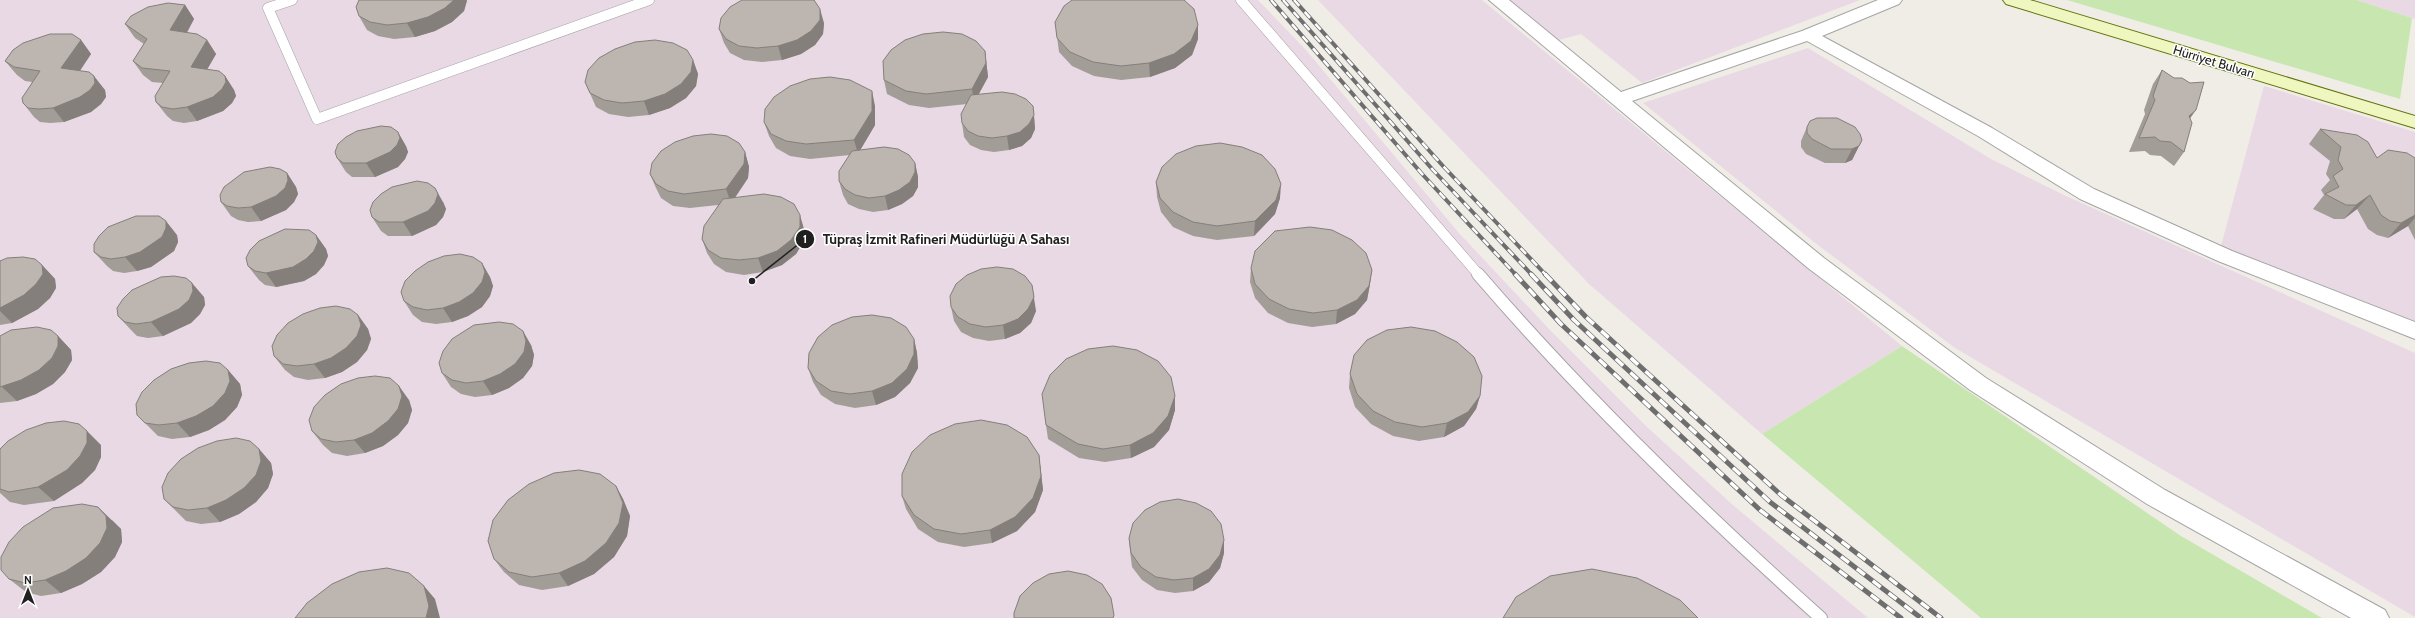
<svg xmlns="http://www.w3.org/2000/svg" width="2415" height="618" viewBox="0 0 2415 618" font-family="Cabin,sans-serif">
<rect width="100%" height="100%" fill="#f0ede7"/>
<g fill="#e9d9e5">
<polygon points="0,0 1258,0 1306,50 1458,232 1551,331 1647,427 1734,506 1868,618 0,618"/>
<polygon points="1318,0 1482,0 1902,346 1762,434 1589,284"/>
<polygon points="1511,0 1860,0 1642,83 1581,34 1559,40"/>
<polygon points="2357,0 2415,0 2415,19 2412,18"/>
<polygon points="1808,48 1991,159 2066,196 2415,353 2415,617 1955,348 1814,242 1643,103"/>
<polygon points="2264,86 2415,132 2415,321 2221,246"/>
</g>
<g fill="#c8e7b0">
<polygon points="2067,0 2357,0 2412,18 2400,99"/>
<polygon points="1902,346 2181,536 2322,618 1981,618 1762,434"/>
</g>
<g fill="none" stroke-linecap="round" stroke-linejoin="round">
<g stroke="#a4a4a4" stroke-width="11">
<g id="lane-far1">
<polyline points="292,0 268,8 317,119 649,0"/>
<polyline points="1241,0 1479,275"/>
</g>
</g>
<g stroke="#a4a4a4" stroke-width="14">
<path id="lane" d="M1478 274C1584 397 1700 510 1821 618"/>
</g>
<g stroke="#a4a4a4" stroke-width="2">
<polygon id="street" points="1489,0 1509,0 1621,92 1802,31 1878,0 1902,0 1899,4 1822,36 1992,128 2094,189 2232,251 2415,322 2415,339 2218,261 2080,199 1978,136 1807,41 1632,101 1824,258 1986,378 2165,490 2385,610 2389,618 2351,618 2147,504 1970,390 1808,268"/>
</g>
<g stroke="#62730b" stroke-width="2">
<polygon id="secondary" points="2003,0 2030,0 2415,116 2415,128 2006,4"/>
</g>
<use href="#lane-far1" stroke="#fff" stroke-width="10"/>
<use href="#lane" stroke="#fff" stroke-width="12"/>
<use href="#street" fill="#fff" fill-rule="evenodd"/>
<use href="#secondary" fill="#f0f6bf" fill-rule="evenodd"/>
<g stroke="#6e6e6e" stroke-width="4">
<g id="rail-far1">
<polyline points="1271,0 1423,175 1516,275"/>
<polyline points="1283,0 1433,170 1532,275"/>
<polyline points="1294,0 1443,166 1546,275"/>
</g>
</g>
<g stroke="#6e6e6e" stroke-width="5">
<g id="rail">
<polyline points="1515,274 1561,324 1760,510 1901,618"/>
<polyline points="1531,274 1574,320 1770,502 1921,618"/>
<polyline points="1545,274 1586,317 1781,495 1941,618"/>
</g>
</g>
<use href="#rail-far1" stroke="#fff" stroke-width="2.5" stroke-dasharray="8" stroke-linecap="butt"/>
<use href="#rail" stroke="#fff" stroke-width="3.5" stroke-dasharray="10" stroke-linecap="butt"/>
</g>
<g fill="#a39d97">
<polygon points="467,1 464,11 452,22 435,31 415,37 394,39 378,36 367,30 359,16"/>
<polygon points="185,5 194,19 187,33 207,40 216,54 207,70 225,76 234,90 236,96 232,103 223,111 197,121 184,123 173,121 167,116 156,102 163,83 152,82 143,75 133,61 144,44 135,38 125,24"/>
<polygon points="1055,22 1198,25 1198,39 1192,55 1175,68 1150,77 1121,80 1094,76 1072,66 1059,52"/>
<polygon points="824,23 823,34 815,45 801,54 782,60 762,62 744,60 730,53 724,43 719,29"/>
<polygon points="81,40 91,54 80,71 105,90 106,97 101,104 91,112 64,122 50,123 40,122 34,117 23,103 32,82 25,81 17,75 5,61"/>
<polygon points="985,51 988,77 978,95 1033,106 1035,129 1031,138 1022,146 1009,150 994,152 981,150 970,145 964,137 962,123 967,104 929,108 909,105 887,94 884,80"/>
<polygon points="693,60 698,74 696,86 686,98 670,108 649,115 628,117 609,114 596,107 585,82"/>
<polygon points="2162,70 2190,118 2184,152 2174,166 2161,156 2150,155 2145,151 2129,152 2145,114 2144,110 2153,84"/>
<polygon points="875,106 875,125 860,150 915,163 918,177 918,187 913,196 902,204 888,210 873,212 859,209 848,204 843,195 839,181 850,155 810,159 790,156 776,148 769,136 764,122"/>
<polygon points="1807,127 1862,140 1852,160 1845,163 1825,163 1806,154 1801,147 1801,141"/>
<polygon points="2320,129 2377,158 2415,158 2415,240 2408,226 2388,238 2377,235 2368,229 2357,209 2344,219 2334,219 2313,209 2324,195 2321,190 2330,180 2326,174 2330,161 2309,144"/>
<polygon points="406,146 408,152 405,159 398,167 375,177 352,177 346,172 337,158"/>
<polygon points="745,152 749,167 748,178 735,198 804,229 804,241 796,254 782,265 763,272 744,275 726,272 714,264 707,253 702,239 718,205 690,208 673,206 661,198 656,188 650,174"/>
<polygon points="287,173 296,187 298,194 294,202 286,210 261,221 248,222 238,220 231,216 221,202"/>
<polygon points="1156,182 1280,198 1275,214 1254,236 1217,240 1193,236 1173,227 1161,212 1157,197"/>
<polygon points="443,202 446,209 443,217 436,225 412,236 388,236 381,231 372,217"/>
<polygon points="177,235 178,242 174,251 151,267 137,271 124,273 113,271 107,266 94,252"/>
<polygon points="316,235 326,249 328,256 324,265 316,274 304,281 276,287 265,285 259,280 248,266"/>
<polygon points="0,261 42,265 55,279 56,288 50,298 38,309 12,323 0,325"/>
<polygon points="1251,268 1370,284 1367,300 1355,314 1336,324 1312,327 1288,323 1268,313 1255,298 1250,282"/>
<polygon points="490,277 493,286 490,296 482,307 468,316 452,322 436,324 422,322 413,315 404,301"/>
<polygon points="204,297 205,305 200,314 191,323 163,336 148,338 137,336 131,330 118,316"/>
<polygon points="951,307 1036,311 1031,323 1020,333 1005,339 989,341 973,338 961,332 954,321"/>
<polygon points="358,315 368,329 371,339 367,350 357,362 342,372 325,378 308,380 294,377 285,370 274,356"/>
<polygon points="0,336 58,336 71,350 72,360 65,372 53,384 36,394 17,401 0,403"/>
<polygon points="914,339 917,353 918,368 910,383 895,397 876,405 855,408 835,404 821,395 813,382 808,368"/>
<polygon points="531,345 534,355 532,366 523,378 509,388 492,395 475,397 461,394 451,387 442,373"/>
<polygon points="228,370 240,384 242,395 237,407 225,420 209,430 190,437 172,439 158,436 137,415"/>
<polygon points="1350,374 1480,396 1476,409 1464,426 1444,437 1419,441 1393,436 1371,424 1355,407 1349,388"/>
<polygon points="1175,396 1175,410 1169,430 1154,447 1131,458 1105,462 1079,458 1048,439 1046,425"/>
<polygon points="409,400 412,410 408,423 398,435 383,446 365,453 347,456 332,453 323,445 312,431"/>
<polygon points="101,445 101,457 95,470 82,483 54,501 24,505 10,502 0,493 0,449"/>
<polygon points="259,449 271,463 273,474 268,488 256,502 239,514 220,522 201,524 186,521 164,499"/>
<polygon points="1039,455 1043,490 1035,512 1017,531 992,543 964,547 938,542 918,529 906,509 902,496"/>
<polygon points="616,486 623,499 630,516 627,536 614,557 594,574 568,586 542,590 519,585 504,572 494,559"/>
<polygon points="112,520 121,529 122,542 115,557 101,572 82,584 61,593 41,596 26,592 9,579"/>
<polygon points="1129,538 1224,553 1220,568 1209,582 1193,591 1175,593 1157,590 1142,580 1132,567 1130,551"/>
</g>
<g fill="#847f7b">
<polygon points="454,0 467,0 464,11 452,22 435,31 415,37 407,23"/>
<polygon points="185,5 194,19 180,44 170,30"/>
<polygon points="820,9 824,23 823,34 815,45 801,54 782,60 778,46"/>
<polygon points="1198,25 1198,39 1192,55 1175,68 1150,77 1149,63"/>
<polygon points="81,40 91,54 72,82 61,68"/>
<polygon points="207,40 216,54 200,81 191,67"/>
<polygon points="985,51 988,77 974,103 972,89"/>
<polygon points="693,60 698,74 696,86 686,98 670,108 649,115 644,101"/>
<polygon points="94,76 105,90 106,97 101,104 91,112 64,122 53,108"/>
<polygon points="225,76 234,90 236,96 232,103 223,111 197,121 187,107"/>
<polygon points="872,91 875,106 875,125 858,154 854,140"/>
<polygon points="2196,110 2186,124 2189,116"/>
<polygon points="1034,115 1035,129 1031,138 1022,146 1009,150 1007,136"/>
<polygon points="398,132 406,146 408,152 405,159 398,167 375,177 366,163"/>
<polygon points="1862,140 1852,160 1845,163 1852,149"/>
<polygon points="745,152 749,167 748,178 731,203 726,189"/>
<polygon points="915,163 918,177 918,187 913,196 902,204 888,210 885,196"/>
<polygon points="287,173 296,187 298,194 294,202 286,210 261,221 251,207"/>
<polygon points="1281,184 1280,198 1275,214 1254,236 1255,221"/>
<polygon points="435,188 443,202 446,209 443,217 436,225 412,236 403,222"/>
<polygon points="2370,195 2357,209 2344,219 2356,205"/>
<polygon points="800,215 804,229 804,241 796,254 782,265 763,272 758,258"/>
<polygon points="2415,215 2415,218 2408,226 2388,238 2401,223"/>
<polygon points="166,221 177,235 178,242 174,251 151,267 137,271 125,257"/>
<polygon points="316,235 326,249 328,256 324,265 316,274 304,281 276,287 266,273"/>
<polygon points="482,263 490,277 493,286 490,296 482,307 468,316 452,322 443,308"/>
<polygon points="42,265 55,279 56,288 50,298 38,309 12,323 0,311 0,308"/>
<polygon points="1372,270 1370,284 1367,300 1355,314 1336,324 1337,310"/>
<polygon points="192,283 204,297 205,305 200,314 191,323 163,336 151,322"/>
<polygon points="1032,285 1036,311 1031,323 1020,333 1005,339 1003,325"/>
<polygon points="358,315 368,329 371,339 367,350 357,362 342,372 325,378 314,364"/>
<polygon points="523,331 531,345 534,355 532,366 523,378 509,388 492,395 483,381"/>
<polygon points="58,336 71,350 72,360 65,372 53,384 36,394 17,401 2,387"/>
<polygon points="914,339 917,353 918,368 910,383 895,397 876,405 872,391"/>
<polygon points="228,370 240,384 242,395 237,407 225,420 209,430 190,437 177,423"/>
<polygon points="399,386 409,400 412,410 408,423 398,435 383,446 365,453 354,440"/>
<polygon points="1175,396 1175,410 1169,430 1154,447 1131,458 1130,445"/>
<polygon points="1480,396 1476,409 1464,426 1444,437 1447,423"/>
<polygon points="87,431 101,445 101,457 95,470 82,483 54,501 38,487"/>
<polygon points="259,449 271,463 273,474 268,488 256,502 239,514 220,522 207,508"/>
<polygon points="1039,455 1043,490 1035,512 1017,531 992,543 990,530"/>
<polygon points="616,486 623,499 630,516 627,536 614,557 594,574 568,586 559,573"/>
<polygon points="98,507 121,529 122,542 115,557 101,572 82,584 61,593 45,580"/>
<polygon points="1224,540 1224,553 1220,568 1209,582 1193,591 1193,578"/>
<polygon points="424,586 435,599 440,618 426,618"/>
</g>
<g fill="#bdb6b0" stroke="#847f7b">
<polygon points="359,0 454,0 445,8 428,17 407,23 387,25 370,22 359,16 356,7"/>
<polygon points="742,0 814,0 820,9 820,20 811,31 797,40 778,46 757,48 739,46 726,39 719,29 721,18 730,7"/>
<polygon points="1072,0 1184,0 1194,9 1198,25 1191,41 1174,54 1149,63 1121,66 1093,62 1070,52 1057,38 1055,22 1064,6"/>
<polygon points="168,3 185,5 170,30 197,34 207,40 191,67 219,71 225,76 226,82 222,89 213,97 187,107 173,109 162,107 156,102 155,96 170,71 142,68 133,61 147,39 125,24 131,16 148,7"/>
<polygon points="943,32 962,34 976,41 985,51 986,63 972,89 926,94 906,91 884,80 883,61 891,50 905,40 923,34"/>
<polygon points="50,34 72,34 81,40 61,68 89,72 94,76 95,83 90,90 80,97 53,108 39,109 28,108 23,103 22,98 40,71 14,67 5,61 13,50 23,43"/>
<polygon points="655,40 673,43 687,50 693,60 691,72 681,84 665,94 644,101 622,103 604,100 590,93 585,82 588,70 599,58 615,49 635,42"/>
<polygon points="2162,70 2174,78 2182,78 2190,83 2204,82 2196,110 2189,116 2192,123 2184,152 2171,142 2160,141 2155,137 2139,138 2155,100 2153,96"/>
<polygon points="830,77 850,80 872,91 872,111 854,140 806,144 786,141 771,134 764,122 765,109 774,97 790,86 810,79"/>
<polygon points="1002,92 1015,94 1026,99 1033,106 1034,115 1029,124 1020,132 1007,136 992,138 978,136 968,131 962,123 961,114 971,95"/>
<polygon points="1817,118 1837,118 1855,127 1860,134 1862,140 1859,146 1852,149 1831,149 1812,139 1807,133 1807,127 1810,121"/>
<polygon points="381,126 391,127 398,132 400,138 397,145 390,152 366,163 343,163 337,158 335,152 338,144 346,137 357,131"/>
<polygon points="2320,129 2357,135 2368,142 2377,158 2388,150 2407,153 2415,158 2415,215 2401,223 2390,221 2381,215 2370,195 2356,205 2346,205 2325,194 2339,187 2333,176 2343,169 2338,160 2341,147"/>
<polygon points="711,134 727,136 739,143 745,152 744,164 726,189 684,194 668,191 656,184 650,174 652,163 661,151 675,142 693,136"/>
<polygon points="1220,143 1242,147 1262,155 1275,169 1281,184 1276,200 1255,221 1217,226 1193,222 1173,212 1160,198 1156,182 1162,167 1176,154 1196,146"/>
<polygon points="884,147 898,149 909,155 915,163 915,172 910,182 899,190 885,196 869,198 855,195 845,189 839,181 839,171 852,151"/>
<polygon points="270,167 280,169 287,173 288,180 285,188 276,196 251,207 238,208 227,206 221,202 220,195 224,187 244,172"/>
<polygon points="417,181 428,183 435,188 438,194 435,203 428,211 403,222 379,222 372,217 370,210 373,202 381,194 392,187"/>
<polygon points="764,194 781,197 794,204 800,215 800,227 791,240 777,251 758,258 739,260 721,258 708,250 702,239 704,226 723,199"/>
<polygon points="136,216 159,216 166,221 166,228 162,237 140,252 125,257 111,259 101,257 94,252 94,244 99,236 108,227"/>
<polygon points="1310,227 1332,230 1352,240 1366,253 1372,270 1369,286 1357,300 1337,310 1313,313 1289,309 1269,299 1255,284 1251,268 1255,251 1275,231"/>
<polygon points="285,229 309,230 316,235 318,242 314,251 306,259 293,267 266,273 255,271 248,266 246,258 250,250 259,241"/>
<polygon points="460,254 473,257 482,263 485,272 482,282 473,293 459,302 443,308 427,310 413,307 404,301 401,292 405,281 415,271 428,262 444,256"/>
<polygon points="23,257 35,259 42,265 43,274 36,284 24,295 0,308 0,261 7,258"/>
<polygon points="997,267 1013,269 1025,276 1032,285 1034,297 1028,309 1018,319 1003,325 986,327 970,324 958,317 951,307 950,296 956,284 967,275 981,269"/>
<polygon points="174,276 186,278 192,283 193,291 189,300 179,309 151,322 136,324 125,322 118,316 117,308 123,299 132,290 161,277"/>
<polygon points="336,306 350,309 358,315 361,325 357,336 346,348 331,358 314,364 297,366 283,364 274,356 272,346 277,335 288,323 303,314 320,308"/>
<polygon points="872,315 891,318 906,327 914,339 914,354 907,369 892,383 872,391 850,394 831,391 816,381 808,368 809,353 818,337 832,325 852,317"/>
<polygon points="499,322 513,324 523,331 526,341 524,352 515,364 500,374 483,381 466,383 452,380 442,373 439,363 443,351 452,339 474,325"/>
<polygon points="37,327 51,330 58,336 58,346 52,358 39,370 21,380 0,387 0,336 11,330"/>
<polygon points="1411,327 1435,331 1457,342 1474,357 1482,376 1480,396 1468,412 1447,423 1422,427 1395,422 1373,411 1357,394 1350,374 1354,355 1367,340 1387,330"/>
<polygon points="1113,346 1137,350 1158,361 1171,377 1175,396 1168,416 1153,433 1130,445 1103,449 1078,444 1046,425 1042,394 1050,375 1066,359 1088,349"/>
<polygon points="206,361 220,363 228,370 230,381 225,393 213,406 196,416 177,423 159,425 145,423 137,415 136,404 142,392 154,380 171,369 189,363"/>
<polygon points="375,376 390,378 399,386 402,396 398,409 388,421 372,433 354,440 336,442 321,439 312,431 309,420 314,407 325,395 341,384 358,378"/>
<polygon points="981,420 1007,425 1027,437 1039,455 1041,476 1033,498 1015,517 990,530 961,534 934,529 914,515 902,496 902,474 912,452 930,435 955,424"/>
<polygon points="64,421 79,424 87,431 87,443 80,456 67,470 38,487 9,492 0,489 0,449 8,441 26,430 46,423"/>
<polygon points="236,438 250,441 259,449 261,461 256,475 244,488 226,500 207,508 188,510 173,507 164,499 162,487 168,473 181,459 198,448 217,441"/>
<polygon points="579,470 600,474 616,486 623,503 619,523 606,543 585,561 559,573 532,577 509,572 494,559 488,541 493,520 508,500 529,484 554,473"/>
<polygon points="1178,499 1196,503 1211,511 1221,524 1224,540 1220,555 1209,569 1193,578 1174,580 1156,577 1141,567 1131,553 1129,538 1133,523 1145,510 1160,502"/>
<polygon points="82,504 98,507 106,516 107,528 100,543 86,558 66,571 45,580 25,583 9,579 1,570 1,557 9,542 23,527 53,508"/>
<polygon points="387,568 409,573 424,586 429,606 426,618 295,618 307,603 332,584 359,572"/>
<polygon points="1592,569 1637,578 1680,600 1698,618 1503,618 1516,597 1550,576"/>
<polygon points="1068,571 1087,575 1102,584 1111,598 1114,615 1113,618 1014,618 1014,613 1020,596 1033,583 1049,574"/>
</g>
<g text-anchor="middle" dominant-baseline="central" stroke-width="3" stroke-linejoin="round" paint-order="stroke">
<g font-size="13" fill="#202020" stroke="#fff">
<text transform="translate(2214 61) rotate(17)">Hürriyet Bulvarı</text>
</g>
</g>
<path fill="none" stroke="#202020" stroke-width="1.5" d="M752 281L805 239"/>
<g fill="#202020" stroke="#fff" stroke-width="1.5">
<circle cx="752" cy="281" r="4"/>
<circle cx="805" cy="239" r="10"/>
</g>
<g font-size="12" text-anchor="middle" font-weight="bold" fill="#fff">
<text x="805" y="243">1</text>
</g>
<g font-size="14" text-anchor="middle" font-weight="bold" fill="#202020" stroke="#fff" stroke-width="3" stroke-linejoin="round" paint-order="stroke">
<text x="946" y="244">Tüpraş İzmit Rafineri Müdürlüğü A Sahası</text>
</g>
<g transform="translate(28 590)" stroke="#ffffff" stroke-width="3" paint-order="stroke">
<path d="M0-3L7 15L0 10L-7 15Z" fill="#202020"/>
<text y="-6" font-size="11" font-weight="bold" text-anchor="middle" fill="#202020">N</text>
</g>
</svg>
